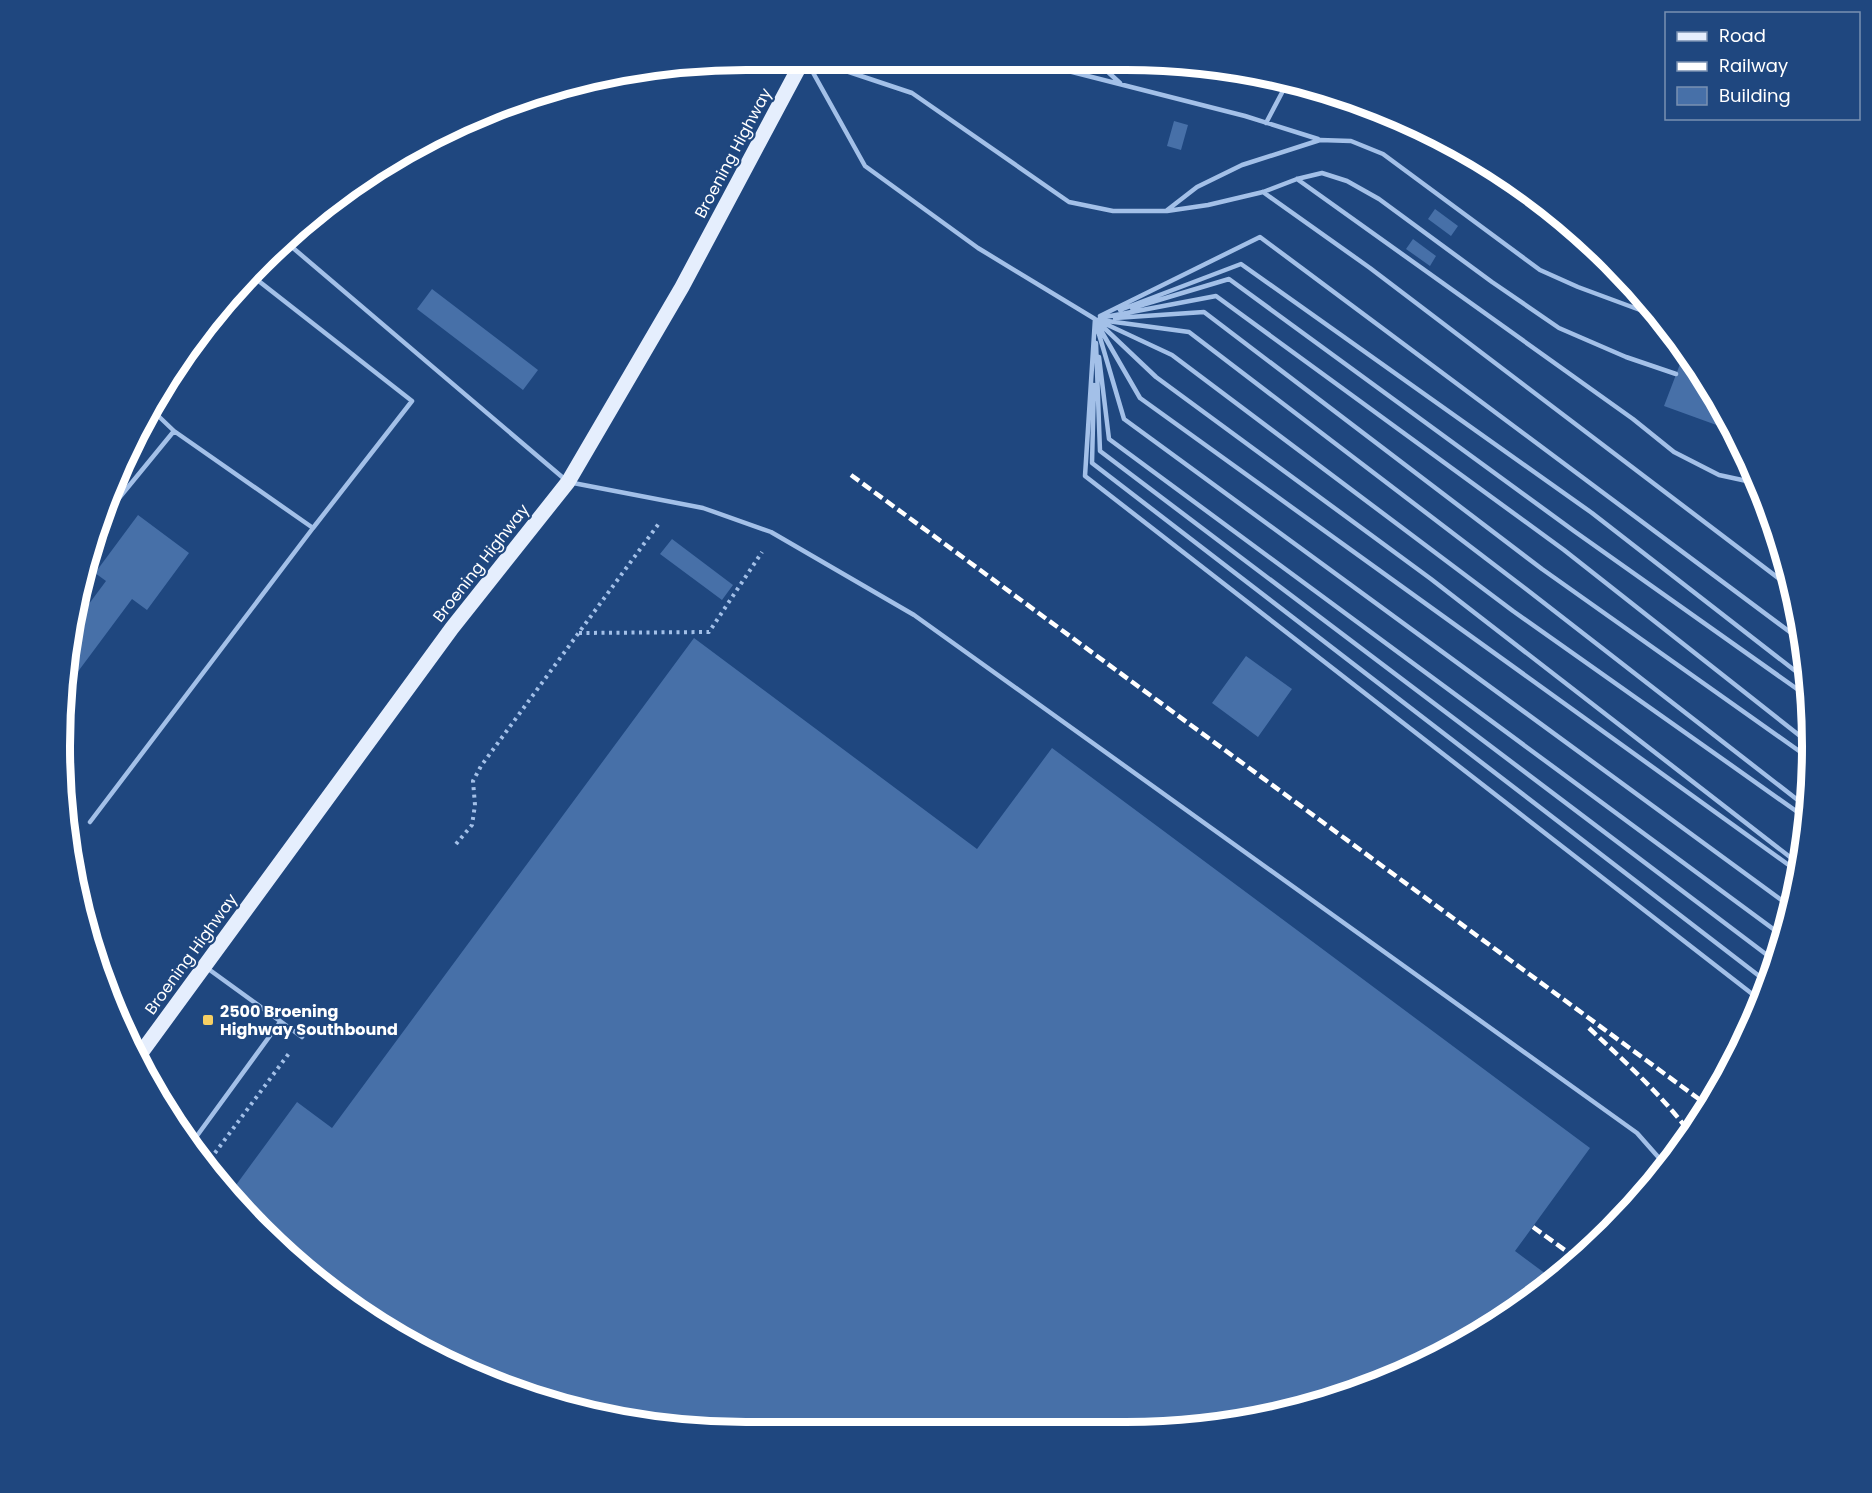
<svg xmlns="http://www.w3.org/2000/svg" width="1872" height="1493" viewBox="0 0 1872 1493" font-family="Poppins,sans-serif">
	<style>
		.building { fill: #4770a8 }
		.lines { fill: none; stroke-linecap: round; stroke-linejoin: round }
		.path { stroke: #a3c0e8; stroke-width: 4; stroke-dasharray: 3 4.5; stroke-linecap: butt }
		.lane { stroke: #a3c0e8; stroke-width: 4.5 }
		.primary { stroke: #e5eefd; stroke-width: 15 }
		.rail { stroke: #fff; stroke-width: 4.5; stroke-dasharray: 10 4.5; stroke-linecap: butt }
		.poi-dot { fill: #f6cf63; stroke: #1f477f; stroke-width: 2 }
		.labels { text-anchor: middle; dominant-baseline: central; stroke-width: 4.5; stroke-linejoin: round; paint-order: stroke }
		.street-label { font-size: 16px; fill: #fff; stroke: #1f477f }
		.poi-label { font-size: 16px; font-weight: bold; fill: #fff; stroke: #1f477f; text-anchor: start }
		.rim { fill: none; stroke: #fff; stroke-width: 8 }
	</style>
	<rect width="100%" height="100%" fill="#1f477f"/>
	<path class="building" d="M1174,121L1188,125L1181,150L1167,146Z
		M1435,209L1458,226L1451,236L1428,219Z
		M1413,239L1436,256L1430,266L1406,249Z
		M432,289L538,370L523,390L417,309Z
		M1685,351L1720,404L1733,431L1664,406Z
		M1734,433L1744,457L1746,460L1737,450L1733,440Z
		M138,515L189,553L147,610L132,599L68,685L77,620L106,581L95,573Z
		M672,539L733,585L722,600L660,554Z
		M694,638L977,849L1052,748L1590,1148L1515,1251L1554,1280L1468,1341L1304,1410L1171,1432L746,1433L613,1420L484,1381L365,1317L228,1196L297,1102L332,1128Z
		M1246,656L1292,689L1258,737L1212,703Z"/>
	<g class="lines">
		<path class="path" d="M579,633L709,632L762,552
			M456,844L472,825L475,805L473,781L481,766L660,522
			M206,1165L290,1052"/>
		<path class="lane" d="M806,60L865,166L978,248L1095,319L1172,355L1513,611L1806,818
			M813,60L912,93L1069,202L1113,211H1166L1197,187L1242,165L1320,140L1351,141L1383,154L1540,270L1578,287L1659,317
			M1029,61L1245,116L1318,139
			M1096,61L1120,83
			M1266,123L1286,85
			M1297,179L1633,419L1674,452L1719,475L1756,483
			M1263,192L1370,268L1790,587
			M1167,211L1208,205L1263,192L1297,179L1322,173L1347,181L1379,199L1492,282L1559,328L1626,357L1676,374
			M286,242L568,482L703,508L771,532L914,615L1637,1133L1667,1167
			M251,275L412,401L313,528
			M1132,308L1229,279L1574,531L1807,696
			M1120,310L1241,264L1592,513L1807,680
			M1100,316L1260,237L1802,641
			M1100,318L1216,296L1564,550L1809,743
			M1115,318L1204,312L1542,569L1809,758
			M1095,319L1085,476L1760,1000
			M1100,320L1189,332L1526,589L1808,808
			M1099,323L1156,377L1431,579L1799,864
			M1096,324L1124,419L1791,907
			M1099,327L1140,398L1797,871
			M1096,343L1100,451L1775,961
			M1099,357L1109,439L1784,937
			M1094,385L1092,463L1767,982
			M106,514L174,431L150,408
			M90,822L313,528L174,431
			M207,968L302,1037
			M191,1144L280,1022"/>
		<path class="primary" d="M138,1057L452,628L568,482L682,287L803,60"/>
		<path class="rail" d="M851,475L1707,1105
			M1589,1028C1624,1061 1661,1094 1690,1133
			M1533,1227L1580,1261"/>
	</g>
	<rect class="poi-dot" x="202" y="1014" width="12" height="12" rx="3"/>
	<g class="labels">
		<g class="street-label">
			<text transform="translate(733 153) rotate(-62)">Broening Highway</text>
			<text transform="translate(481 563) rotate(-52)">Broening Highway</text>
			<text transform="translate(191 954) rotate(-54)">Broening Highway</text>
		</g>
		<g class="poi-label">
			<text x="220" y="1011">2500 Broening<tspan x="220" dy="18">Highway Southbound</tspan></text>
		</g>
	</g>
	<path d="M0 0H1872V1493H0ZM746 70H1126A676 676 0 0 1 1802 746V746A676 676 0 0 1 1126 1422H746A676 676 0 0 1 70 746V746A676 676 0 0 1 746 70Z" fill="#1f477f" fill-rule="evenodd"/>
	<path class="rim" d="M746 70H1126A676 676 0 0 1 1802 746V746A676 676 0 0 1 1126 1422H746A676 676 0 0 1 70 746V746A676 676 0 0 1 746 70Z"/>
	<rect x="1665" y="12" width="195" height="108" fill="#1f477f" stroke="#7991b2" stroke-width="1.5"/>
	<rect x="1677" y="32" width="30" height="9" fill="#e5eefd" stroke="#7991b2" stroke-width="1.5"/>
	<text x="1719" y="42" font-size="18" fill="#ffffff">Road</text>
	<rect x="1677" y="62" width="30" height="9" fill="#ffffff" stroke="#7991b2" stroke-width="1.5"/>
	<text x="1719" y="72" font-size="18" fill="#ffffff">Railway</text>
	<rect x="1677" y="87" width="30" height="18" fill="#4770a8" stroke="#7991b2" stroke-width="1.5"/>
	<text x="1719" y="102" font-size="18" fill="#ffffff">Building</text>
</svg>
